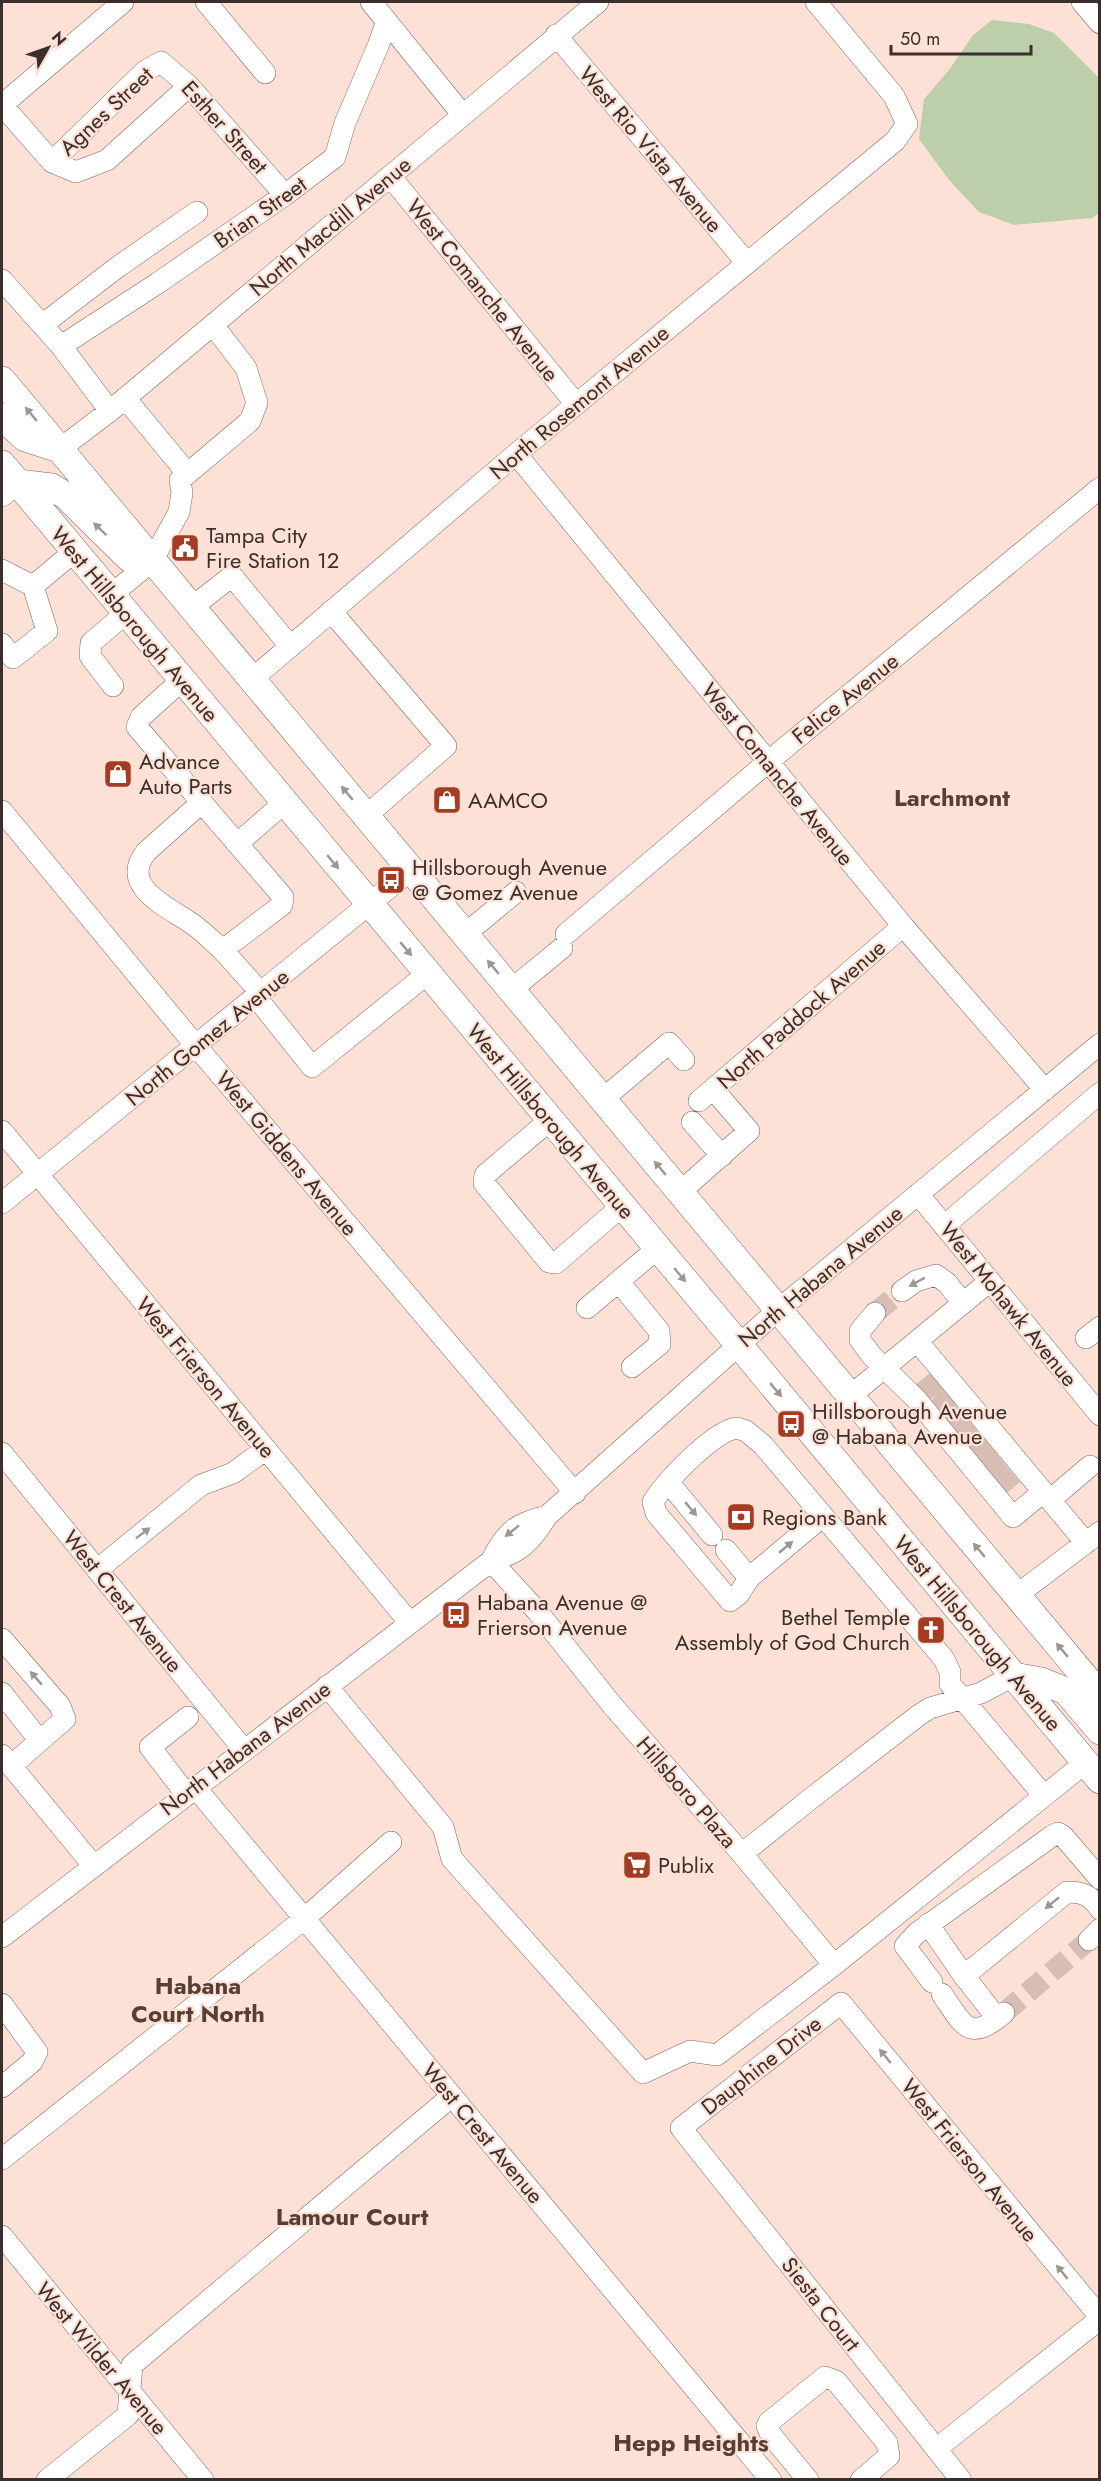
<svg xmlns="http://www.w3.org/2000/svg" width="1101" height="2481" viewBox="0 0 1101 2481" font-family="Jost,sans-serif">
	<style>
		.green { fill: #bcceaa }
		.lines { fill: none; stroke-linecap: round; stroke-linejoin: round }
		.minor-tunnel { stroke: #d7bdb4; stroke-width: 21; stroke-dasharray: 21 10; stroke-linecap: butt }
		.minor-casing { stroke: #7e655b; stroke-width: 22 }
		.major-casing { stroke: #7e655b; stroke-width: 28 }
		.minor { stroke: #fff; stroke-width: 21 }
		.major { stroke: #fff; stroke-width: 27 }
		.oneway { fill: #9c9794 }
		.labels { text-anchor: middle; dominant-baseline: central; stroke-width: 4.5; stroke-linejoin: round; paint-order: stroke }
		.street-label { font-size: 22px; fill: #3a2f2a; stroke: #fee1d6 }
		.poi-label { font-size: 22px; fill: #3a2f2a; stroke: #fee1d6; text-anchor: start }
		.neighbourhood-label { font-size: 24px; font-weight: bold; fill: #573f36; stroke: #fee1d6 }
	</style>
	<rect width="100%" height="100%" fill="#fee1d6"/>
	<path class="green" d="M992,20L1029,24L1054,33L1099,78V213L1092,218L1014,225L979,212L949,180L919,139L924,99L949,70L973,35Z"/>
	<g class="lines">
		<path class="minor-tunnel" d="M875,1313L902,1291
			M923,1392L937,1381
			M937,1409L950,1397
			M950,1425L964,1414
			M962,1439L975,1428
			M973,1454L987,1442
			M986,1469L1000,1458
			M999,1486L1013,1474
			M1004,2013L1089,1940"/>
		<g class="minor-casing">
			<path id="minor" d="M206,2L265,73
				M371,2L462,114
				M1082,2L1100,23
				M556,35L746,262
				M2,105L52,162L76,172L107,160L189,86
				M2,105L123,2
				M52,162L145,71L161,62L189,86L285,195
				M390,176L576,404
				M2,280L61,346L110,411
				M42,325L119,266L197,212
				M61,346L158,283L285,195L335,157L345,123L378,46L387,21
				M125,398L187,473
				M60,449L110,411L598,2
				M516,454L903,926L1045,1090
				M2,496L18,483
				M2,570L33,586L47,631L13,658L2,644
				M33,586L75,551
				M111,595L152,561L179,512L182,493L180,480L250,421L257,403L246,368L213,325
				M191,608L232,576L290,646
				M331,611L446,746L366,816
				M182,680L141,717L137,727L283,897L282,905L228,946L226,954L261,993
				M251,680L516,454L895,141L907,124L894,96L816,2
				M113,686L90,656L91,643L126,613
				M202,802L146,852C119,887 168,907 191,923C204,932 215,943 226,954
				M2,811L196,1046L575,1493
				M238,843L284,803
				M465,934L516,892
				M566,934L769,761L1100,488
				M511,990L562,948
				M256,997L312,1067L427,974
				M603,1099L669,1043L684,1060
				M699,1101L903,926
				M550,1120L485,1175L484,1183L549,1262L556,1263L622,1206
				M692,1122L722,1156
				M2,1131L410,1623
				M680,1192L749,1131L719,1096
				M918,1194L1100,1415
				M2,1203L411,870
				M944,1226L1100,1093
				M990,1281L917,1341L1086,1543
				M619,1282L659,1331L660,1344L632,1367
				M902,1291L916,1281L936,1275L947,1283L963,1303
				M587,1308L658,1248
				M875,1313L860,1331V1340L872,1356L916,1399L1013,1517L1043,1492
				M1086,1338L1100,1327
				M850,1396L917,1341
				M2,1453L244,1750
				M669,1483L712,1535
				M1050,1500L1090,1466
				M726,1550L749,1578
				M491,1561L537,1611L612,1705L742,1854L809,1800L919,1715L930,1708L981,1693L1013,1676
				M491,1561C506,1532 514,1524 547,1516
				M97,1570L201,1485L233,1473L266,1449
				M1017,1595L1100,1532
				M2,1639L60,1706L65,1719L11,1766
				M327,1686L443,1827L452,1859L643,2073L690,2051L717,2055L834,1965L1044,1796L950,1684V1672L944,1659L763,1445L746,1431L737,1428C713,1431 665,1482 653,1502L656,1513L730,1601L739,1594L749,1578L823,1516
				M2,1693L40,1741
				M2,1755L93,1865
				M195,1787L771,2480
				M186,1794L150,1747L188,1717
				M1044,1796L1085,1763
				M742,1854L834,1965
				M928,1924L964,1976L997,2018
				M2,1937L491,1561C520,1553 531,1542 547,1516L778,1310L1100,1044
				M1089,1940L1100,1929
				M964,1976L1067,1892C1082,1892 1091,1895 1100,1909
				M932,1982L905,1946L917,1933L1052,1836L1058,1833L1063,1836L1100,1879
				M942,1994C964,2026 968,2043 1004,2013
				M2,2004L37,2052L32,2062L2,2087
				M2,2159L304,1919L391,1842
				M2,2236L203,2480
				M936,2449L1100,2319
				M47,2480L128,2415L132,2365L452,2096
				M808,2480L771,2435L767,2426L769,2422L825,2377L836,2381L887,2443L889,2456L861,2480
				M961,2480L681,2128L841,2003L1100,2317"/>
		</g>
		<g class="major-casing">
			<path id="major" d="M2,380L1100,1695
				M2,417L25,438L59,449
				M2,464L739,1345L1100,1780
				M18,483L51,487L65,495L129,558
				M1013,1676L1041,1681L1066,1691L1100,1731"/>
		</g>
		<use href="#minor" class="minor"/>
		<use href="#major" class="major"/>
	</g>
	<defs><path id="oneway-solid" d="M-6-.8H1V-3.2L6.5 0L1 3.2V.8H-6Z" transform="scale(1.5)"/></defs>
	<g class="oneway">
		<use href="#oneway-solid" transform="translate(31 414) rotate(-130)"/>
		<use href="#oneway-solid" transform="translate(100 529) rotate(-136)"/>
		<use href="#oneway-solid" transform="translate(347 793) rotate(-130)"/>
		<use href="#oneway-solid" transform="translate(333 862) rotate(50)"/>
		<use href="#oneway-solid" transform="translate(406 949) rotate(50)"/>
		<use href="#oneway-solid" transform="translate(493 967) rotate(-130)"/>
		<use href="#oneway-solid" transform="translate(660 1168) rotate(-130)"/>
		<use href="#oneway-solid" transform="translate(680 1275) rotate(50)"/>
		<use href="#oneway-solid" transform="translate(917 1282) rotate(151)"/>
		<use href="#oneway-solid" transform="translate(776 1390) rotate(50)"/>
		<use href="#oneway-solid" transform="translate(691 1509) rotate(50)"/>
		<use href="#oneway-solid" transform="translate(512 1531) rotate(141)"/>
		<use href="#oneway-solid" transform="translate(143 1533) rotate(-37)"/>
		<use href="#oneway-solid" transform="translate(786 1547) rotate(-40)"/>
		<use href="#oneway-solid" transform="translate(979 1550) rotate(-130)"/>
		<use href="#oneway-solid" transform="translate(1062 1650) rotate(-130)"/>
		<use href="#oneway-solid" transform="translate(36 1678) rotate(-131)"/>
		<use href="#oneway-solid" transform="translate(1052 1903) rotate(141)"/>
		<use href="#oneway-solid" transform="translate(885 2056) rotate(-129)"/>
		<use href="#oneway-solid" transform="translate(1062 2272) rotate(-129)"/>
	</g>
	<defs>
		<g id="civic-square" transform="scale(1.5)"><rect x="-9" y="-9" width="18" height="18" rx="4" fill="#a43b22" stroke="#fee1d6"/><path d="M-.6-6.5H3V-4.5H.6V-3L4-1V1h2V6H-6V1h2V-1L-.6-3ZM-1.2 2.5V6h2.4V2.5Z" fill="#fff"/></g>
		<g id="shop-square" transform="scale(1.5)"><rect x="-9" y="-9" width="18" height="18" rx="4" fill="#a43b22" stroke="#fee1d6"/><path d="M-5-2.5h2.3a2.7 3.5 0 0 1 5.4 0H5L5.5 6h-11ZM-1.5-2.5h3a1.5 2.3 0 0 0-3 0Z" fill="#fff"/></g>
		<g id="bus-square" transform="scale(1.5)"><rect x="-9" y="-9" width="18" height="18" rx="4" fill="#a43b22" stroke="#fee1d6"/><path d="M-5-6H5V4H4V6H2V4H-2V6H-4V4H-5ZM-3.5-4V0h7V-4ZM-3.5 1.2v1.5H-2V1.2ZM2 1.2v1.5H3.5V1.2Z" fill="#fff"/></g>
		<g id="bank-square" transform="scale(1.5)"><rect x="-9" y="-9" width="18" height="18" rx="4" fill="#a43b22" stroke="#fee1d6"/><path d="M-6-4H6V4H-6ZM0-2.3a2.3 2.3 0 1 0 0 4.6a2.3 2.3 0 1 0 0-4.6Z" fill="#fff"/></g>
		<g id="church-square" transform="scale(1.5)"><rect x="-9" y="-9" width="18" height="18" rx="4" fill="#a43b22" stroke="#fee1d6"/><path d="M-1.2-6h2.4v3.5h3.3v2.4h-3.3V6h-2.4V-.1h-3.3v-2.4h3.3Z" fill="#fff"/></g>
		<g id="supermarket-square" transform="scale(1.5)"><rect x="-9" y="-9" width="18" height="18" rx="4" fill="#a43b22" stroke="#fee1d6"/><path d="M-6-5.5h2.5l.6 2H6L4.5 2H-2.5L-4.4-4H-6ZM-1.5 3.2a1.3 1.3 0 1 0 .1 0ZM3 3.2a1.3 1.3 0 1 0 .1 0Z" fill="#fff"/></g>
	</defs>
	<g fill-rule="evenodd">
		<use href="#civic-square" x="185" y="548"/>
		<use href="#shop-square" x="118" y="774"/>
		<use href="#shop-square" x="447" y="800"/>
		<use href="#bus-square" x="391" y="880"/>
		<use href="#bus-square" x="791" y="1424"/>
		<use href="#bank-square" x="741" y="1517"/>
		<use href="#bus-square" x="456" y="1615"/>
		<use href="#church-square" x="931" y="1630"/>
		<use href="#supermarket-square" x="637" y="1865"/>
	</g>
	<g class="labels">
		<g class="street-label">
			<text transform="translate(106 111) rotate(-43)">Agnes Street</text>
			<text transform="translate(225 127) rotate(48)">Esther Street</text>
			<text transform="translate(651 149) rotate(50)">West Rio Vista Avenue</text>
			<text transform="translate(260 212) rotate(-35)">Brian Street</text>
			<text transform="translate(330 226) rotate(-40)">North Macdill Avenue</text>
			<text transform="translate(483 290) rotate(51)">West Comanche Avenue</text>
			<text transform="translate(579 402) rotate(-40)">North Rosemont Avenue</text>
			<text transform="translate(135 624) rotate(50)">West Hillsborough Avenue</text>
			<text transform="translate(845 698) rotate(-39)">Felice Avenue</text>
			<text transform="translate(778 774) rotate(51)">West Comanche Avenue</text>
			<text transform="translate(801 1014) rotate(-41)">North Paddock Avenue</text>
			<text transform="translate(207 1037) rotate(-39)">North Gomez Avenue</text>
			<text transform="translate(551 1121) rotate(50)">West Hillsborough Avenue</text>
			<text transform="translate(287 1153) rotate(50)">West Giddens Avenue</text>
			<text transform="translate(820 1276) rotate(-40)">North Habana Avenue</text>
			<text transform="translate(1009 1304) rotate(51)">West Mohawk Avenue</text>
			<text transform="translate(206 1377) rotate(50)">West Frierson Avenue</text>
			<text transform="translate(123 1601) rotate(51)">West Crest Avenue</text>
			<text transform="translate(978 1633) rotate(50)">West Hillsborough Avenue</text>
			<text transform="translate(245 1748) rotate(-37)">North Habana Avenue</text>
			<text transform="translate(687 1792) rotate(49)">Hillsboro Plaza</text>
			<text transform="translate(761 2065) rotate(-38)">Dauphine Drive</text>
			<text transform="translate(483 2133) rotate(50)">West Crest Avenue</text>
			<text transform="translate(970 2160) rotate(51)">West Frierson Avenue</text>
			<text transform="translate(821 2304) rotate(52)">Siesta Court</text>
			<text transform="translate(102 2358) rotate(50)">West Wilder Avenue</text>
		</g>
		<g class="poi-label">
			<text x="206" y="535">Tampa City<tspan x="206" dy="25">Fire Station 12</tspan></text>
			<text x="139" y="761">Advance<tspan x="139" dy="25">Auto Parts</tspan></text>
			<text x="468" y="800">AAMCO</text>
			<text x="412" y="867">Hillsborough Avenue<tspan x="412" dy="25">@ Gomez Avenue</tspan></text>
			<text x="812" y="1411">Hillsborough Avenue<tspan x="812" dy="25">@ Habana Avenue</tspan></text>
			<text x="762" y="1517">Regions Bank</text>
			<text x="477" y="1602">Habana Avenue @<tspan x="477" dy="25">Frierson Avenue</tspan></text>
			<text x="910" y="1617" text-anchor="end">Bethel Temple<tspan x="910" dy="25">Assembly of God Church</tspan></text>
			<text x="658" y="1865">Publix</text>
		</g>
		<g class="neighbourhood-label">
			<text x="952" y="797">Larchmont</text>
			<text x="198" y="1985">Habana<tspan x="198" dy="28">Court North</tspan></text>
			<text x="352" y="2216">Lamour Court</text>
			<text x="691" y="2442">Hepp Heights</text>
		</g>
	</g>
	<rect width="1101" height="2481" fill="none" stroke="#3a2f2a" stroke-width="6"/>
	<g transform="translate(48 48) rotate(50)" stroke="#fee1d6" stroke-width="4.5" paint-order="stroke">
	<path d="M0-4.5L10 22L0 15L-10 22Z" fill="#3a2f2a"/>
	<text y="-9" font-size="16" font-weight="bold" text-anchor="middle" fill="#3a2f2a">N</text>
	</g>
	<path d="M891 45v9h140v-9" fill="none" stroke="#3a2f2a" stroke-width="3"/>
	<text x="900" y="45" font-size="18" fill="#3a2f2a" stroke="#fee1d6" stroke-width="4.5" paint-order="stroke">50 m</text>
</svg>
